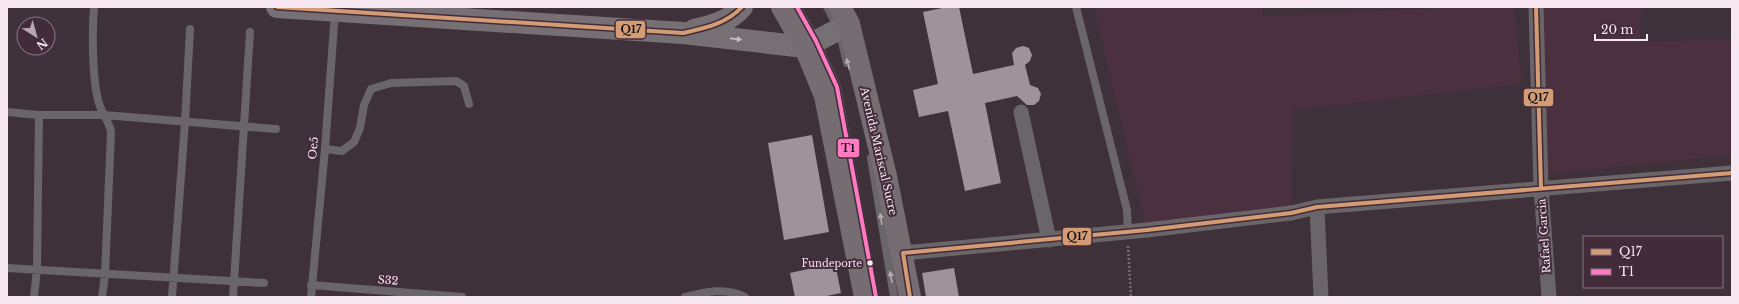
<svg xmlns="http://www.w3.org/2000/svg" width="1739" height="304" viewBox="0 0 1739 304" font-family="'Libre Baskerville',serif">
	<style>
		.built { fill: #4b3040 }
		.building { fill: #9f939a }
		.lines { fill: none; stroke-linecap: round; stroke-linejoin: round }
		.path { stroke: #767074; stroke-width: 2.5; stroke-dasharray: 2 2; stroke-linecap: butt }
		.lane { stroke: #6a6568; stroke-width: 8 }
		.street { stroke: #6a6568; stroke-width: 15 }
		.secondary { stroke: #767074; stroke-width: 22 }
		.primary { stroke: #756d72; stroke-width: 22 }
		.bus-1-casing { stroke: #432c3a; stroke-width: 7 }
		.bus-2-casing { stroke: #432c3a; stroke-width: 7 }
		.bus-1 { stroke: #d39c74; stroke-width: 4 }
		.bus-2 { stroke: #fe7ac1; stroke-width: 4 }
		.oneway { fill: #cabdc5 }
		.oneway2 { fill: #b8acb3 }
		.bus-dot { fill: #f7e7f0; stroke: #432c3a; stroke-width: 1.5 }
		.labels { text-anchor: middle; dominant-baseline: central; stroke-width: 4; stroke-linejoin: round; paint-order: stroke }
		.bus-label { font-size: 10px; fill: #f7e7f0; stroke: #432c3a; text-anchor: end }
		.street-label { font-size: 11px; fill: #f7e7f0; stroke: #432c3a }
		.line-badge { stroke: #432c3a; stroke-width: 1.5 }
		.pale-badge-label { font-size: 11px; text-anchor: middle; font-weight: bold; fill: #111 }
	</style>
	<rect width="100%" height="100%" fill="#3e3139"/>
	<path class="built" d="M1094,7H1262L1263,16L1464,7H1514L1522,84L1293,110L1291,211L1146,227Z
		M1532,7H1641L1640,42L1732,39V155L1538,175Z"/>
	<path class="building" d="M947,7H959L973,74L1014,65L1012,53L1016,48L1023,46L1029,48L1032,55L1030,61L1025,65L1030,85L1038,88L1041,94L1039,101L1034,105H1027L1017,96L985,103L1001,183L965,191L948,111L919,117L913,90L938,84L923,12Z
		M812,135L829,232L784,240L768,143Z
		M835,263L841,293L822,297H795L790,273Z
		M954,268L959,297H926L922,273Z"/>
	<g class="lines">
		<path class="path" d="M1128,246L1131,297"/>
		<path class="lane" d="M94,7C92,30 92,82 99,103C102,114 109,121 111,132L105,275L102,297
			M797,7L816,41L837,87L868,258
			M827,7L839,30L847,63
			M1076,7L1127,210L1128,232
			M7,112L39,115H104L276,129
			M325,149L342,151L354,142L360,128L364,105L371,89L391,83L456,81L464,86L469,104
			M871,158L894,297
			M7,268L264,283
			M311,285L462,297
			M34,297L37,270L39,115
			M172,297L185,122L190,29
			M233,297L250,32
			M311,297L325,149L335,12
			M685,297C706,292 725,287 745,297"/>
		<path class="street" d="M1536,7L1541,188L1549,297
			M1021,112L1049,240
			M1317,207L1321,297
			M903,253L1147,230L1291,213L1317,207L1732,173"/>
		<path class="secondary" d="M277,7L683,33L805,47L849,24
			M694,30C711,26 729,22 742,7"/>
		<path class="primary" d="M782,7L805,47L825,96L865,297
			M840,7L849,24L886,176L910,297"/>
		<g class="bus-1-casing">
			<path id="bus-1" d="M277,7L683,33C705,28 726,24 742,7
				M1536,7L1541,188
				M910,297L903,253L1147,230L1291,213L1317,207L1732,173"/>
		</g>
		<g class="bus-2-casing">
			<path id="bus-2" d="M797,7L816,41L837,87L876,297"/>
		</g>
		<use href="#bus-1" class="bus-1"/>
		<use href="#bus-2" class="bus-2"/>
	</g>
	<defs><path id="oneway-solid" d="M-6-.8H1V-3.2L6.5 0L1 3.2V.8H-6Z"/></defs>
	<use class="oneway" href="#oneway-solid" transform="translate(736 39) rotate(6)"/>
	<g class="oneway2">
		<use href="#oneway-solid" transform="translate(848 64) rotate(-105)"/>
		<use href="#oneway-solid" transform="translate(881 219) rotate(-99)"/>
		<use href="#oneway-solid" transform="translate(891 277) rotate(-100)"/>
	</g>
	<circle class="bus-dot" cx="870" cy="263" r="3.5"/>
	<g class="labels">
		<g class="bus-label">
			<text x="862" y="263">Fundeporte</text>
		</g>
		<g class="street-label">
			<text transform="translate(313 148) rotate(-85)">Oe5</text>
			<text transform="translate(879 151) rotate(77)">Avenida Mariscal Sucre</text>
			<text transform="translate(1544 236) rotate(-94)">Rafael Garcia</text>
			<text transform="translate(388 280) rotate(4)">S32</text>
		</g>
	</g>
	<g class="line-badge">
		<rect x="615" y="20" width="31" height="19" rx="4" fill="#d39c74"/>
		<rect x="1523" y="88" width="31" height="19" rx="4" fill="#d39c74"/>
		<rect x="837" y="138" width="23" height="20" rx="4" fill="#fe7ac1"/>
		<rect x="1062" y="227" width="30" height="19" rx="4" fill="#d39c74"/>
	</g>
	<g class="pale-badge-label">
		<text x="631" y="33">Q17</text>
		<text x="1538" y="101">Q17</text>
		<text x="848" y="152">T1</text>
		<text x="1077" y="240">Q17</text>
	</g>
	<rect width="1739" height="304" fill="none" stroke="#f7e7f0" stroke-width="16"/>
	<rect x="1583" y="236" width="140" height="52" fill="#432c3a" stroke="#8b7783"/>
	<rect x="1591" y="249" width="20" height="6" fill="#d39c74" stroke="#8b7783"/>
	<text x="1619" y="256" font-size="12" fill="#f7e7f0">Q17</text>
	<rect x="1591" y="269" width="20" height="6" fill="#fe7ac1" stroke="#8b7783"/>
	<text x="1619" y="276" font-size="12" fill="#f7e7f0">T1</text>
	<g transform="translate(36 36) rotate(143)"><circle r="19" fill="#432c3a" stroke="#8b7783"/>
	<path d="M0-3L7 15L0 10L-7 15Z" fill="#b6a7b0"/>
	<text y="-6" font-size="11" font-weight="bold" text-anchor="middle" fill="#f7e7f0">N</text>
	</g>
	<path d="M1595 34v6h52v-6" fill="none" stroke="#f7e7f0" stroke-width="2"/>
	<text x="1601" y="34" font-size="12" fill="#f7e7f0" stroke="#432c3a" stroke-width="3" paint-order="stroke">20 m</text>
</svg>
